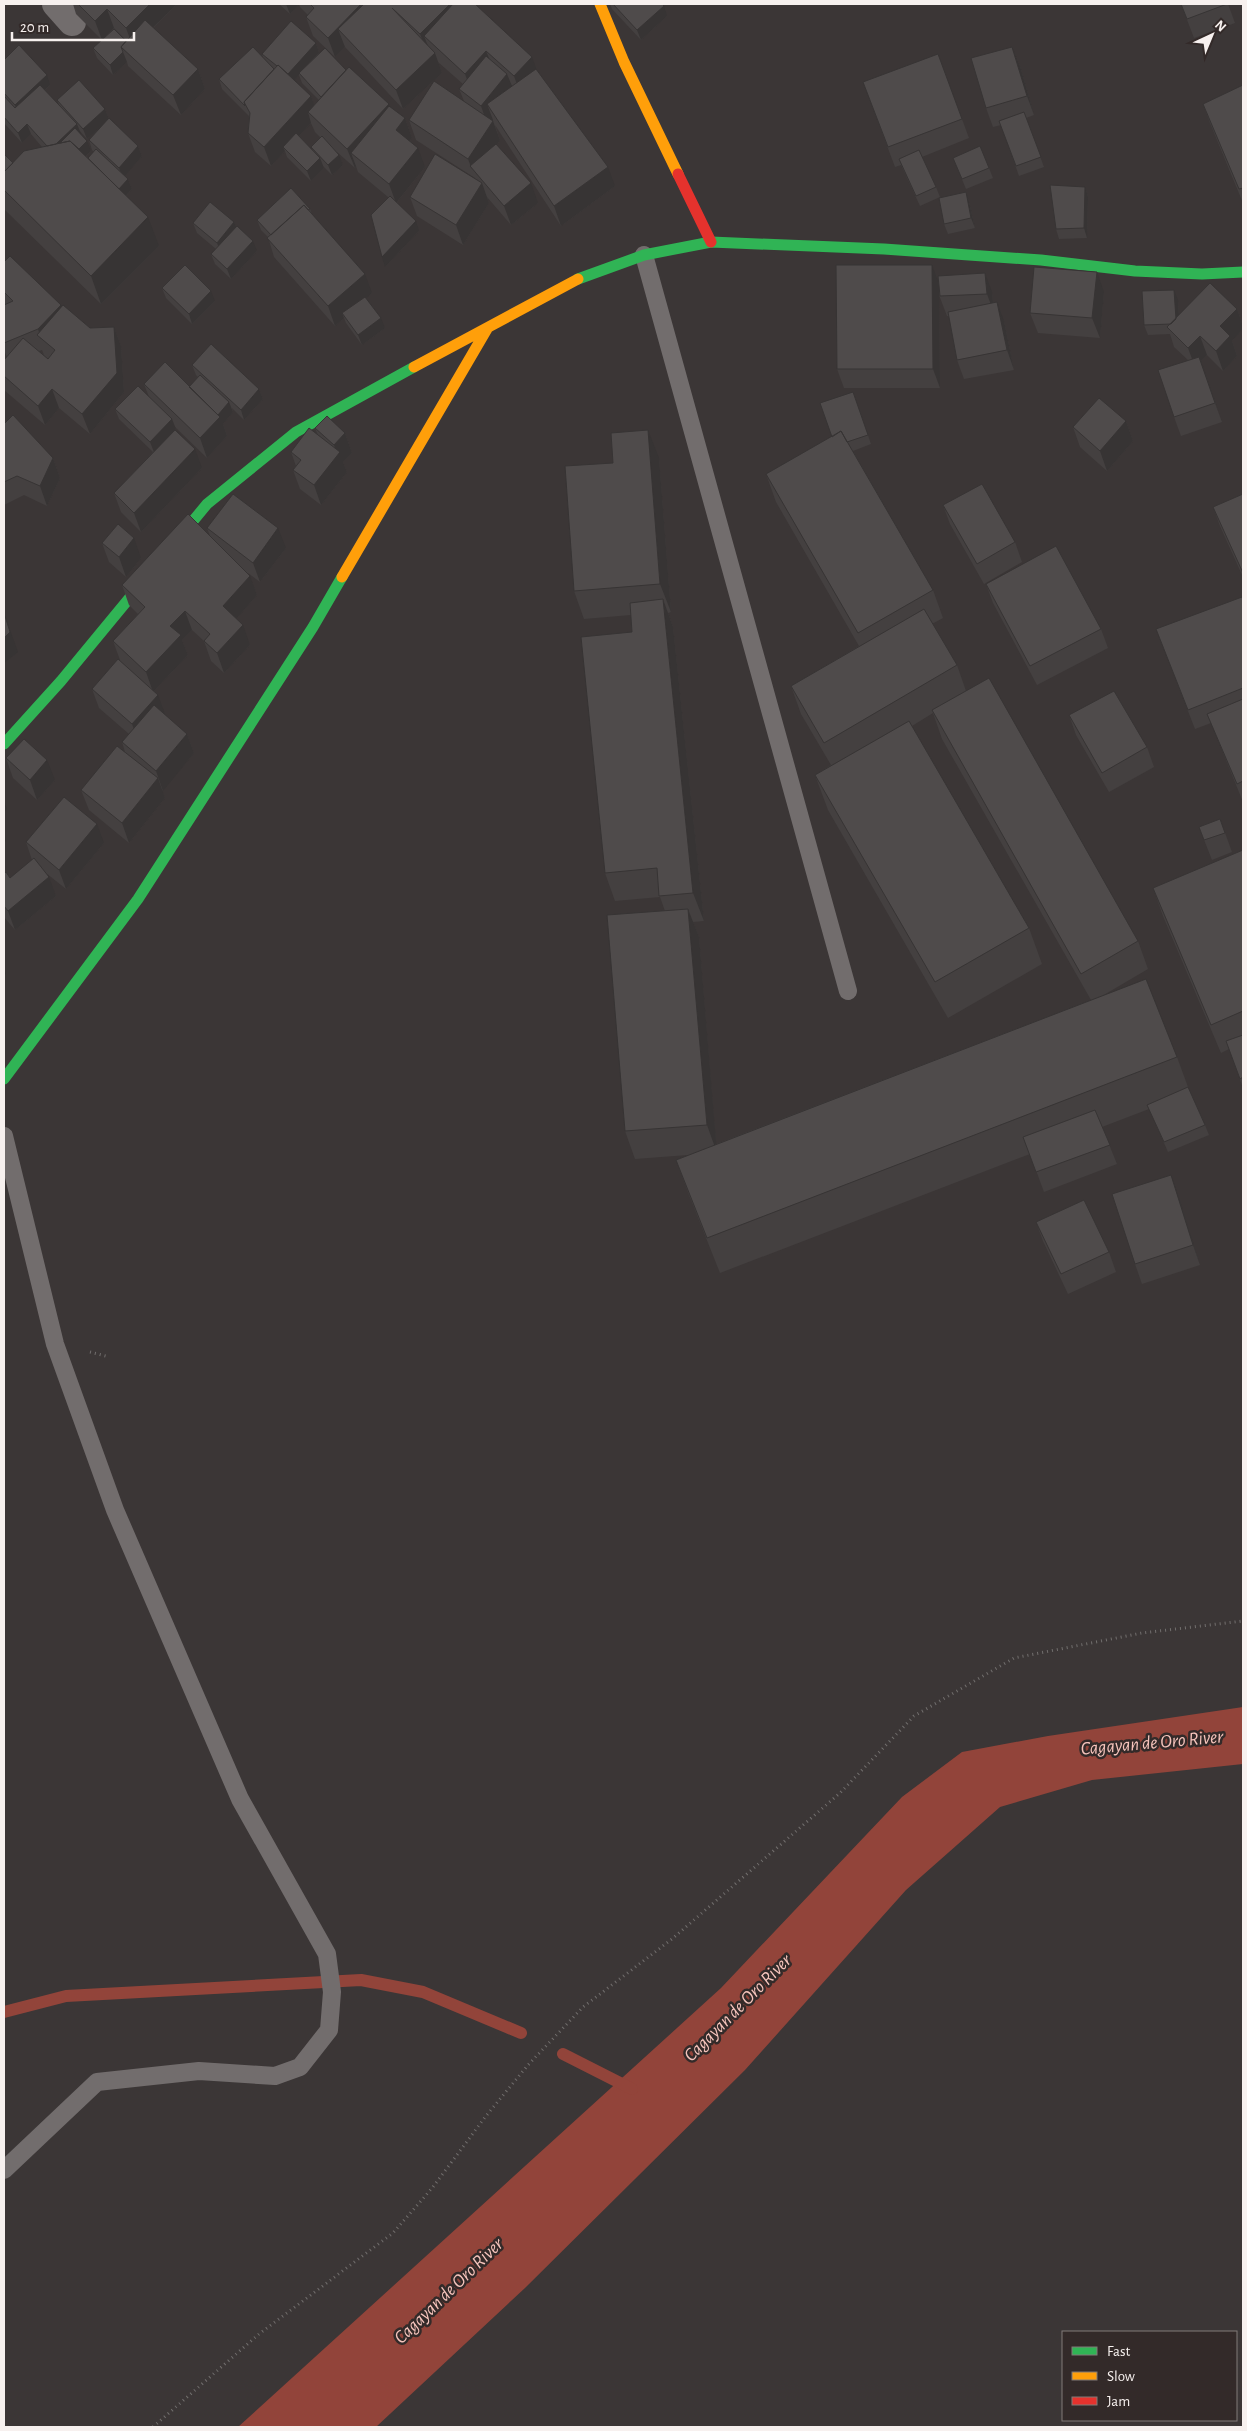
<svg xmlns="http://www.w3.org/2000/svg" width="1247" height="2431" viewBox="0 0 1247 2431" font-family="'Alegreya Sans',sans-serif">
	<style>
		.water { fill: #92443a }
		.lines { fill: none; stroke-linecap: round; stroke-linejoin: round }
		.stream { stroke: #92443a; stroke-width: 12 }
		.path { stroke: #726f6e; stroke-width: 3; stroke-dasharray: 1 4; stroke-linecap: butt }
		.lane { stroke: #726d6d; stroke-width: 18 }
		.street { stroke: #726d6d; stroke-width: 28 }
		.fast { stroke: #30b455; stroke-width: 11 }
		.slow { stroke: #ff9f0a; stroke-width: 11 }
		.jam { stroke: #e5322d; stroke-width: 11 }
		.wall { fill: #444040; fill-rule: evenodd }
		.shaded-wall { fill: #373434 }
		.building { fill: #4f4b4b; stroke: #373434 }
		.labels { text-anchor: middle; dominant-baseline: central; stroke-width: 5; stroke-linejoin: round; paint-order: stroke }
		.water-label { font-size: 19px; font-style: italic; fill: #f6c4bc; stroke: #332a29 }
	</style>
	<rect width="100%" height="100%" fill="#3b3636"/>
	<path class="water" d="M1243,1707V1764L1092,1780L1000,1807L906,1890L745,2070L525,2288L376,2427H238L721,1988L902,1797L962,1752L1048,1736Z"/>
	<g class="lines">
		<path class="stream" d="M4,2012L66,1996L361,1980L423,1992L521,2033
			M563,2054L632,2089"/>
		<path class="path" d="M90,1352L109,1357
			M153,2427L259,2334L393,2233L433,2187L486,2116L528,2065L583,2007L672,1939L840,1793L914,1716L1014,1658L1142,1633L1243,1621"/>
		<path class="lane" d="M644,255L848,991
			M4,1136L55,1344L115,1510L240,1799L327,1954L332,1992L329,2030L300,2067L275,2076L199,2071L97,2082L4,2170"/>
		<path class="street" d="M56,4L72,22"/>
		<path class="fast" d="M578,279L644,255L711,242L884,249L1041,260L1135,271L1202,274L1243,272
			M4,744L61,681L207,504L296,432L414,367
			M4,1079L138,899L313,627L342,577"/>
		<path class="slow" d="M600,4L624,62L678,174
			M414,367L578,279
			M342,577L487,329"/>
		<path class="jam" d="M678,174L711,242"/>
	</g>
	<path class="wall" d="M73,4H177L153,28L198,69L205,89L181,115L128,66L127,62L113,75L97,58L93,48L102,40L76,14ZM114,28L127,41H126L114,29Z
		M279,4H475L537,71L615,186L561,226L495,125L500,140L497,145L538,203L511,225L487,197L489,203L463,245L417,216L410,197L475,178L416,140L409,120L464,101L459,89L463,84L438,62L442,73L403,109L345,47L335,57L313,36L306,17L308,15L300,7L299,4L290,14Z
		M610,4H613L667,16L641,40L612,9Z
		M1181,4H1228L1235,23L1194,38Z
		M316,43L319,53L346,70L389,104L390,107L405,118L412,138L410,141L425,167L397,202L419,231L385,267L388,197L358,172L356,166L355,168L337,152L343,165L332,175L323,166L324,168L311,181L287,157L285,151L271,166L255,152L248,133L249,118V116L222,89L219,79L263,58L262,54ZM299,75L302,83L319,100L314,105L311,96L294,80ZM311,123L315,132L321,138L311,147L313,151L299,136Z
		M1012,47L1020,66L1034,115L1026,118L1044,167L1019,176L1001,125L993,127L986,108Z
		M938,54L969,138L922,157L936,187L940,197L920,206L901,165L895,167L863,82Z
		M4,60L50,85L45,90L59,105L57,100L105,109L109,119L138,146L142,156L124,176L128,179L132,189L126,196L159,246L101,304L5,210L4,206V154L13,163L42,147L31,134L22,143L4,123ZM108,119L89,140L92,150L94,152L88,158L86,156L91,151L80,134L79,130L87,139Z
		M1243,85V203L1210,123L1203,104Z
		M953,158L989,168L993,178L966,189Z
		M1085,187L1088,197L1087,238L1059,239L1056,229Z
		M966,192L969,202L975,228L948,234L944,224Z
		M310,209L312,214L372,293L366,298L385,328L362,345L346,323L344,318L335,326L274,257L268,237L261,230L257,220Z
		M234,222L236,227L257,251L231,279L215,264L211,254L216,249L197,233L193,223Z
		M4,262L90,328L114,327L121,346L124,392L90,434L59,408L45,425L4,390V360L7,357L4,350ZM42,350L44,355L39,351Z
		M938,281L992,292L993,303L1004,321L1014,370L964,379L957,360L949,316H947L939,295L940,388H844L837,369Z
		M162,288L215,301L192,324L166,298Z
		M1104,292L1100,338L1038,333L1030,313Z
		M1178,300L1179,316L1237,309L1243,326V329L1232,341L1237,356L1223,371L1207,355L1201,361L1222,422L1181,436L1174,417L1188,360L1174,347L1170,334L1148,335L1144,325Z
		M192,365L259,389L263,399L244,420L232,408L233,412L223,424L227,436L207,458L174,426L176,429L175,430L202,468L141,532L121,512L114,493L153,452L119,419L115,409L149,397L144,384L189,387L198,377L196,375Z
		M853,392L871,444L853,451L933,590L943,618L932,624L957,665L966,691L1138,941L1148,969L1102,996L1177,1057L1188,1087L1205,1125L1209,1135L1168,1152L1149,1109L1102,1127L1117,1164L1044,1192L1030,1154L720,1273L689,1195L676,1160L688,1155L635,1159L625,1131L665,911L660,897L615,901L605,873L632,632L631,615L584,619L574,591L613,463L659,458L671,612L668,613L673,627L704,921L693,922L699,937L716,1144L1091,1000L942,739L933,713L912,726L1029,928L1042,964L948,1018L828,810L815,775L831,765L801,714L791,686L859,646L776,502L766,474L832,437Z
		M1126,421L1133,441L1107,471L1080,447L1073,427Z
		M4,424L53,458L60,478L47,506L24,495L4,505Z
		M315,428L345,433L352,453L343,462L347,472L321,505L300,489L293,470L296,466L291,452L318,435Z
		M1243,494V577L1220,526L1213,507Z
		M943,505L1015,542L1022,562L984,584L950,524Z
		M207,528L286,548L260,582L248,573L257,595L236,619L250,645L224,673L211,661L204,641L192,630L182,640L188,655L154,691L165,714V715L187,734L194,753L162,791L165,798L129,843L89,810L81,790L125,752L122,742L129,734L99,708L92,689L120,660L113,641L138,614L129,605L122,585L210,536Z
		M102,543L141,558L126,577L109,562Z
		M986,584L1101,629L1108,648L1037,685L993,603Z
		M1243,601V802L1211,723L1195,729L1156,629Z
		M1069,715L1147,747L1154,767L1109,792L1076,735Z
		M6,758L55,780L37,800L13,778Z
		M1220,819L1232,852L1212,860L1199,827Z
		M26,842L104,843L66,889L46,873L56,896L15,930L4,917V874L10,878L32,860Z
		M1243,850V1088L1229,1049L1221,1053L1163,916L1153,888Z
		M1178,1195L1200,1265L1142,1284L1135,1264Z
		M1036,1222L1109,1252L1116,1272L1068,1294L1043,1241Z"/>
	<path class="shaded-wall" d="M150,4H177L133,47L126,28Z
		M286,4H299L290,14Z
		M361,4H375L338,29L345,47L335,57L328,38Z
		M450,4H459L424,36L430,51L428,54L420,34Z
		M664,6L667,16L641,40L637,30Z
		M107,9L114,28L102,40L95,21Z
		M316,43L319,53L299,73V75L290,85L286,75Z
		M1012,47L1020,66L1034,115L1027,96Z
		M486,51L494,70L472,93L465,74Z
		M123,52L127,62L113,75L110,65Z
		M435,53L442,73L403,109L396,90Z
		M532,57L539,76L521,96L514,76Z
		M198,69L205,89L181,115L173,95Z
		M507,74L515,93L487,104L493,120L488,126L481,106Z
		M47,75L50,85L18,115L15,105Z
		M311,96L318,115L308,112L311,123L286,150L283,147L285,151L271,166L264,147Z
		M389,104L396,123L351,153L356,166L355,168L347,149Z
		M105,109L109,119L87,139L83,129Z
		M405,118L412,138L403,149L396,130Z
		M493,121L500,140L478,175L471,167L468,159Z
		M27,124L31,134L22,143L18,133Z
		M77,124L81,134L50,149Z
		M87,141L91,151L74,167L71,157Z
		M138,146L142,156L123,178L119,168Z
		M418,148L425,167L396,203L389,184Z
		M339,155L343,165L332,175L328,165Z
		M320,158L324,168L311,181L307,171Z
		M608,167L615,186L561,226L554,206Z
		M128,179L132,189L119,203L115,193Z
		M482,183L489,203L463,245L456,225Z
		M531,183L538,203L511,225L504,206Z
		M1085,187L1088,197L1087,238L1084,228Z
		M966,192L969,202L975,228L971,218Z
		M148,217L159,246L101,304L91,276Z
		M416,221L419,231L385,267L382,257Z
		M234,222L238,231L221,253L217,243Z
		M253,241L257,251L231,279L227,269Z
		M932,265L939,284L940,388L933,369Z
		M1097,272L1104,292L1100,338L1092,318Z
		M985,273L992,292L994,313L987,294Z
		M365,274L372,293L345,317L342,313L344,318L335,326L328,306Z
		M1174,290L1178,300L1180,334L1176,324Z
		M211,291L215,301L192,324L189,314Z
		M997,302L1004,321L1014,370L1007,350Z
		M61,305L68,324L41,339L38,329Z
		M1237,309L1243,326V329L1232,341L1237,356L1223,371L1216,351L1220,326Z
		M381,318L385,328L362,345L358,335Z
		M114,327L121,346L124,392L90,434L82,414Z
		M1200,336L1207,355L1201,361L1222,422L1215,403L1195,367L1188,348Z
		M52,389L59,408L45,425L38,406Z
		M259,389L263,399L244,420L241,410Z
		M229,402L233,412L223,424L227,436L207,458L200,438L217,416Z
		M172,419L176,429L154,452L150,442Z
		M1126,421L1133,441L1107,471L1100,451Z
		M648,430L659,458L671,612L660,584Z
		M345,433L352,453L343,462L347,472L321,505L314,485L337,455L334,445Z
		M195,449L202,468L141,532L134,513Z
		M53,458L60,478L47,506L40,486Z
		M278,528L286,548L260,582L253,563Z
		M134,538L141,558L126,577L119,557Z
		M250,576L257,595L230,626L223,606Z
		M663,599L673,627L704,921L693,893Z
		M185,611L192,630L182,640L188,655L153,692L146,672L170,626Z
		M5,616L18,652L4,663V638Z
		M243,625L250,645L224,673L217,653Z
		M158,695L165,714L139,743L132,724Z
		M187,734L194,753L163,791L156,771Z
		M47,760L55,780L37,800L30,780Z
		M158,778L165,798L129,843L122,823Z
		M4,801L7,809L4,812Z
		M97,824L104,843L66,889L59,870Z
		M4,834L6,841L4,843Z
		M49,877L56,896L15,930L8,911Z
		M688,909L699,937L717,1153L707,1125Z
		M4,967L6,974L4,976Z
		M1171,1175L1178,1195L1200,1265L1193,1245Z"/>
	<path class="building" d="M78,4H150L126,28L107,9L95,21Z
		M310,4H361L328,38L306,17L314,8Z
		M364,4H450L420,34L392,8L435,53L396,90L338,29Z
		M453,4H475L532,57L514,76L486,51L465,74L424,36Z
		M613,4H662L664,6L637,30Z
		M1181,4H1227L1187,19Z
		M145,20L198,69L173,95L121,47Z
		M291,21L316,43L288,74L278,65L277,66L262,54Z
		M114,29L126,41L121,47L123,52L110,65L93,48Z
		M19,45L47,75L15,105L4,93V60Z
		M253,47L274,69L244,102L245,106L219,79Z
		M1012,47L1027,96L986,108L971,58Z
		M325,48L346,70L321,97L299,73Z
		M938,54L962,119L888,147L863,82Z
		M486,56L507,74L481,106L459,89Z
		M278,65L311,96L264,147L248,133L250,113L244,102Z
		M349,67L389,104L347,149L308,112Z
		M536,69L608,167L554,206L487,104Z
		M79,80L105,109L83,129L57,100Z
		M434,81L493,121L468,159L409,120Z
		M40,85L77,124L56,144L47,146L27,124L18,133L4,117V96L15,108Z
		M1243,85V188L1239,189L1203,104Z
		M389,106L405,118L396,130L418,148L389,184L351,153Z
		M1024,112L1041,157L1016,166L999,121Z
		M109,118L138,146L119,168L89,140Z
		M75,128L87,141L79,149L70,141L60,143Z
		M296,133L320,158L307,171L283,147Z
		M322,136L339,155L328,165L311,147Z
		M70,141L148,217L91,276L4,190V172L24,151Z
		M496,144L531,183L504,206L470,166Z
		M980,146L989,168L962,179L953,158Z
		M96,149L128,179L119,189L88,158Z
		M919,150L936,187L916,196L899,159Z
		M4,154L13,163L4,172Z
		M435,154L482,183L456,225L410,197Z
		M1050,185L1085,187L1084,228L1056,229Z
		M291,188L310,209L308,210L304,205L271,235L257,220Z
		M966,192L971,218L944,224L939,198Z
		M390,196L416,221L382,257L371,215Z
		M210,202L234,222L217,243L193,223Z
		M304,205L365,274L328,306L267,238Z
		M237,226L253,241L227,269L211,254Z
		M10,256L61,305L38,329L4,343V305L13,301L4,292V262Z
		M185,265L211,291L189,314L162,288Z
		M836,265H932L933,369H837Z
		M1034,267L1097,272L1092,318L1030,313Z
		M985,273L987,294L940,296L938,276Z
		M1210,283L1237,309L1220,326L1230,336L1216,351L1200,336L1188,348L1167,327Z
		M1174,290L1176,319L1171,324L1144,325L1142,291Z
		M365,297L381,318L358,335L342,313Z
		M997,302L1007,350L957,360L948,312Z
		M63,305L90,328L114,327L117,373L82,414L52,389L38,406L4,376V360L23,338L48,359L55,350L37,335Z
		M211,344L259,389L241,410L192,365Z
		M1199,357L1215,403L1174,417L1158,370Z
		M165,362L220,417L200,438L144,384Z
		M200,375L229,402L218,415L189,387Z
		M138,386L172,419L150,442L115,409Z
		M853,392L868,435L847,442L841,431L832,437L820,403Z
		M1099,398L1126,421L1100,451L1073,427Z
		M13,415L53,458L40,486L17,476L4,482V424Z
		M327,416L345,433L334,445L315,428Z
		M309,428L340,452L314,485L293,470L301,460L291,452Z
		M175,430L195,449L134,513L114,493Z
		M648,430L660,584L574,591L565,466L613,463L611,433Z
		M841,431L933,590L858,633L766,474Z
		M982,484L1015,542L977,564L943,505Z
		M233,494L278,528L253,563L207,528Z
		M1243,494V573L1213,507Z
		M188,514L250,576L223,606L243,625L217,653L204,641L210,634L185,611L170,626L181,635L146,672L113,641L145,607L122,585Z
		M118,524L134,538L119,557L102,543Z
		M1056,546L1101,629L1030,666L986,584Z
		M1242,597L1243,601V688L1188,710L1156,629Z
		M663,599L693,893L659,896L657,868L605,873L581,637L632,632L630,603Z
		M924,609L957,665L824,743L791,686Z
		M4,615L5,616L10,632L4,638Z
		M118,659L158,695L132,724L92,689Z
		M989,678L1138,941L1081,974L932,710Z
		M1114,691L1147,747L1102,773L1069,715Z
		M1243,699V781L1237,784L1207,714Z
		M154,705L187,734L156,771L122,742Z
		M909,721L1029,928L935,982L815,775Z
		M24,739L47,760L30,780L6,758Z
		M117,746L158,778L122,823L81,790Z
		M64,797L97,824L59,870L26,842Z
		M1220,819L1225,833L1204,840L1199,827Z
		M1243,850V1011L1211,1025L1153,888Z
		M34,858L49,877L8,911L4,906V874L6,872L10,878Z
		M688,909L707,1125L625,1131L607,915Z
		M1146,979L1177,1057L707,1238L676,1160Z
		M1243,1035V1077L1240,1079L1226,1041Z
		M1188,1087L1205,1125L1164,1142L1147,1105Z
		M1095,1110L1110,1145L1036,1172L1023,1137Z
		M1171,1175L1193,1245L1135,1264L1112,1194Z
		M1084,1200L1109,1252L1061,1274L1036,1222Z"/>
	<g class="labels">
		<g class="water-label">
			<text transform="translate(1152 1743) rotate(-5)">Cagayan de Oro River</text>
			<text transform="translate(738 2008) rotate(-45)">Cagayan de Oro River</text>
			<text transform="translate(449 2291) rotate(-44)">Cagayan de Oro River</text>
		</g>
	</g>
	<rect width="1247" height="2431" fill="none" stroke="#f7f1ef" stroke-width="10"/>
	<rect x="1062" y="2331" width="175" height="90" fill="#332a29" stroke="#817a78"/>
	<rect x="1072" y="2347" width="25" height="8" fill="#30b455" stroke="#817a78"/>
	<text x="1107" y="2356" font-size="15" fill="#f7f1ef">Fast</text>
	<rect x="1072" y="2372" width="25" height="8" fill="#ff9f0a" stroke="#817a78"/>
	<text x="1107" y="2381" font-size="15" fill="#f7f1ef">Slow</text>
	<rect x="1072" y="2397" width="25" height="8" fill="#e5322d" stroke="#817a78"/>
	<text x="1107" y="2406" font-size="15" fill="#f7f1ef">Jam</text>
	<g transform="translate(1212 35) rotate(44)" stroke="#332a29" stroke-width="4" paint-order="stroke">
	<path d="M0-4L9 19L0 12L-9 19Z" fill="#f7f1ef"/>
	<text y="-8" font-size="14" font-weight="bold" text-anchor="middle" fill="#f7f1ef">N</text>
	</g>
	<path d="M12 32v8h122v-8" fill="none" stroke="#f7f1ef" stroke-width="2.5"/>
	<text x="20" y="32" font-size="15" fill="#f7f1ef" stroke="#332a29" stroke-width="4" paint-order="stroke">20 m</text>
</svg>
